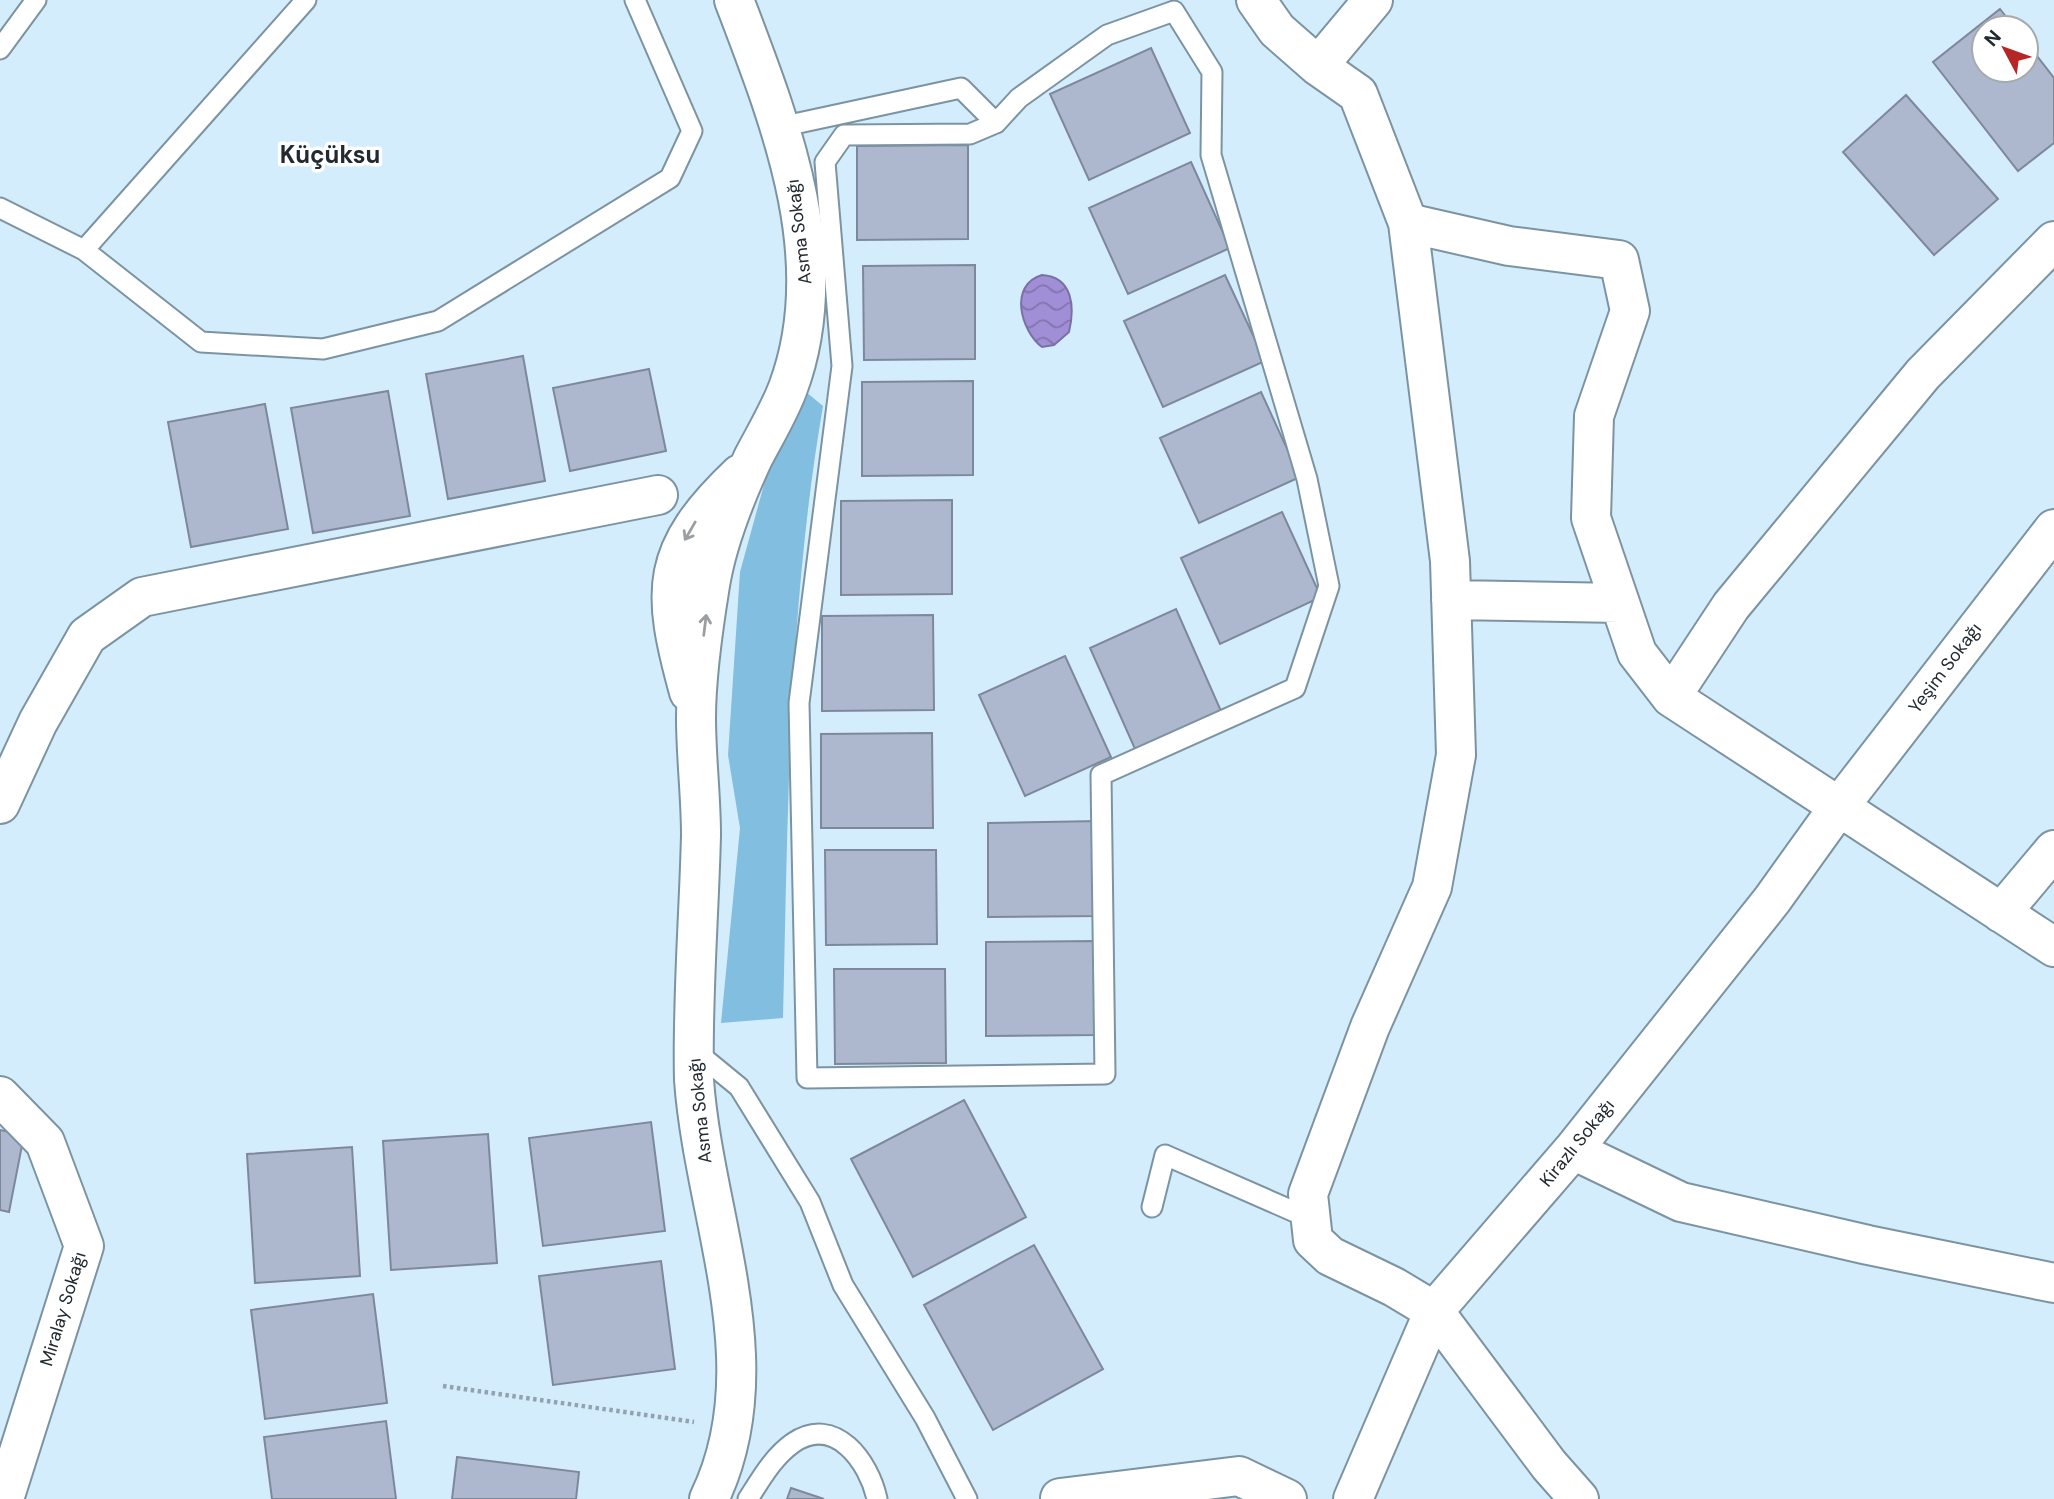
<svg xmlns="http://www.w3.org/2000/svg" width="2054" height="1499" viewBox="0 0 2054 1499" font-family="'DM Sans',sans-serif">
	<style>
		.green { fill: #82bee0 }
		.water { fill: url(#water-waves); stroke: #7a70a4; stroke-width: 2 }
		.building { fill: #adb8ce; stroke: #7d889c; stroke-width: 2 }
		.lines { fill: none; stroke-linecap: round; stroke-linejoin: round }
		.service-casing { stroke: #7c94a1; stroke-width: 23 }
		.minor-casing { stroke: #7c94a1; stroke-width: 42 }
		.path { stroke: #90a3af; stroke-width: 4.5; stroke-dasharray: 3.5 3.5; stroke-linecap: butt }
		.service { stroke: #fff; stroke-width: 19 }
		.minor { stroke: #fff; stroke-width: 38 }
		.oneway { stroke: #9b9fa2 }
		.labels { text-anchor: middle; dominant-baseline: central; stroke-width: 7; stroke-linejoin: round; paint-order: stroke }
		.street-label { font-size: 18px; fill: #212a30; stroke: #fff }
		.district-label { font-size: 24px; font-weight: bold; fill: #212a30; stroke: #fff }
	</style>
	<defs>
		<pattern id="water-waves" width="16" height="10" patternUnits="userSpaceOnUse" patternTransform="scale(1.75)"><rect width="16" height="10" fill="#a08ed6"/><path d="M0 5q4-4 8 0t8 0" fill="none" stroke="#8274ae"/></pattern>
	</defs>
	<rect width="100%" height="100%" fill="#d4edfc"/>
	<path class="green" d="M806,392L823,406C788,609 788,814 783,1018L721,1023L740,828L728,755L740,572L771,459Z"/>
	<path class="water" d="M1042,275C1073,277 1075,307 1069,332L1054,345L1042,347C1021,331 1008,285 1042,275Z"/>
	<path class="building" d="M2000,9L2015,28H1984V70H2026V42L2054,78V143L2018,171L1933,62Z
		M1151,48L1190,133L1089,180L1050,94Z
		M1906,95L1998,199L1934,255L1843,152Z
		M968,145V239L857,240V146Z
		M1191,162L1230,248L1128,294L1089,208Z
		M975,265V359L864,360L863,266Z
		M1225,275L1265,361L1163,407L1124,321Z
		M523,356L545,481L448,499L426,374Z
		M649,369L666,451L570,471L553,388Z
		M973,381V475L862,476V382Z
		M388,391L410,516L313,533L291,408Z
		M1261,392L1300,477L1199,523L1160,438Z
		M265,404L288,529L191,547L168,422Z
		M952,500V594L841,595V501Z
		M1282,512L1321,597L1220,644L1181,558Z
		M1176,609L1221,711L1135,749L1090,648Z
		M933,615L934,710L822,711V616Z
		M1065,656L1111,757L1025,796L979,695Z
		M932,733L933,828H821V734Z
		M1099,821V916L988,917V823Z
		M825,850H936L937,944L826,945Z
		M1097,941V1035L986,1036V942Z
		M834,969H945L946,1063L835,1064Z
		M964,1100L1026,1217L913,1277L851,1159Z
		M651,1122L665,1231L543,1246L529,1138Z
		M0,1130L24,1135L9,1212L0,1210Z
		M488,1134L497,1263L391,1270L383,1141Z
		M352,1147L360,1276L255,1283L247,1154Z
		M1034,1245L1103,1369L993,1430L924,1305Z
		M661,1261L675,1369L553,1385L539,1276Z
		M373,1294L387,1403L265,1419L251,1310Z
		M386,1421L396,1499H272L264,1437Z
		M457,1457L579,1472L576,1499H452Z
		M791,1488L824,1499H787Z"/>
	<g class="lines">
		<g class="service-casing">
			<path id="service" d="M0,49L36,0
				M780,127L961,88L996,123L970,134L844,135L825,162L842,366L799,703L807,1078L1105,1074L1101,775L1295,688L1329,586L1307,479L1211,155L1212,72L1174,11L1107,35L1019,98L996,123
				M0,208L84,250L201,342L323,349L438,321L670,178L692,131L635,0
				M84,250L306,0
				M694,1050L739,1087L810,1202L843,1285L925,1418L967,1499
				M1152,1207L1165,1155L1311,1219
				M748,1499C761,1479 773,1457 793,1443C835,1414 869,1462 877,1499"/>
		</g>
		<g class="minor-casing">
			<path id="minor" d="M1256,0L1277,30L1318,66L1358,94L1408,223L1450,561L1456,755L1432,887L1370,1027L1308,1194L1313,1240L1330,1256L1394,1287L1434,1311L1549,1465L1579,1499
				M1318,66L1373,0
				M1408,223L1509,246L1619,260L1630,311L1594,416L1591,518L1637,653L1671,697
				M2054,241L1923,374L1731,606L1671,697L2054,947
				M1451,600L1620,603
				M689,692C661,590 659,551 740,474
				M0,804L38,722L87,636L142,597L658,495
				M2001,913L2054,850
				M0,1096L45,1142L84,1246L4,1499
				M1573,1150L1681,1202L1868,1245L2054,1283
				M1060,1498L1239,1476L1287,1499
				M709,1499C774,1366 704,1218 694,1080C692,998 699,917 701,835C701,796 696,757 696,718C696,675 703,628 710,585C717,542 735,497 753,458C765,435 779,412 788,388C836,259 780,121 734,0
				M1353,1499L1434,1311L1573,1150L1772,900L1838,808L2054,529"/>
		</g>
		<path class="path" d="M443,1386L694,1422"/>
		<use href="#service" class="service"/>
		<use href="#minor" class="minor"/>
	</g>
	<defs><path id="oneway-shaft" d="M-6 0H5M1.5-3L5.5 0L1.5 3" fill="none" stroke-width="1.6" stroke-linecap="round" stroke-linejoin="round" transform="scale(1.75)"/></defs>
	<g class="oneway">
		<use href="#oneway-shaft" transform="translate(690 531) rotate(120)"/>
		<use href="#oneway-shaft" transform="translate(705 625) rotate(-83)"/>
	</g>
	<g class="labels">
		<g class="street-label">
			<text transform="translate(799 232) rotate(-97)">Asma Sokağı</text>
			<text transform="translate(1945 668) rotate(-53)">Yeşim Sokağı</text>
			<text transform="translate(700 1111) rotate(-96)">Asma Sokağı</text>
			<text transform="translate(1577 1143) rotate(-51)">Kirazlı Sokağı</text>
			<text transform="translate(63 1309) rotate(-73)">Miralay Sokağı</text>
		</g>
		<g class="district-label">
			<text x="330" y="154">Küçüksu</text>
		</g>
	</g>
	<g transform="translate(2005 49) rotate(311)"><circle r="33" fill="#ffffff" stroke="#a6aaac" stroke-width="2"/>
	<path d="M0-5L12 26L0 18L-12 26Z" fill="#b62626"/>
	<text y="-10" font-size="19" font-weight="bold" text-anchor="middle" fill="#212a30">N</text>
	</g>
</svg>
